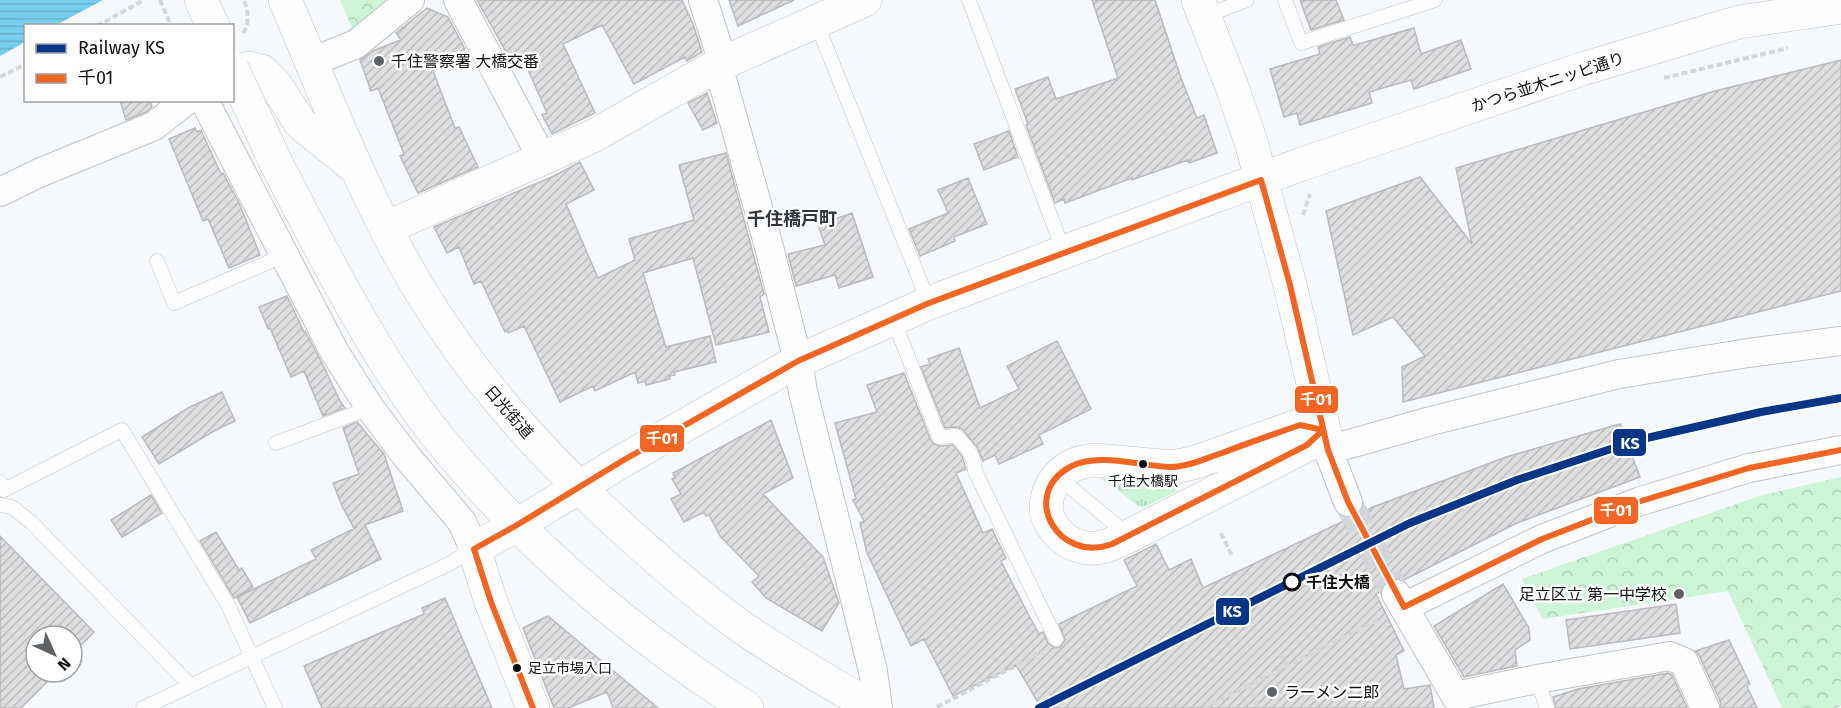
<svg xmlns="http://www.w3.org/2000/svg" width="1841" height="708" viewBox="0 0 1841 708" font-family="'Fira Sans','Noto Sans JP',sans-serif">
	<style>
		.grass { fill: url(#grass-tufts) }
		.park { fill: url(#park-crowns) }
		.water { fill: url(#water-rules) }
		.building { fill: url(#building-hatch); stroke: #bbbbbd; stroke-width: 1.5 }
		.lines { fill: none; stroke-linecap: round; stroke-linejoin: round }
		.street-tunnel { stroke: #d2d5d9; stroke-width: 28; stroke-dasharray: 28 14; stroke-linecap: butt }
		.lane-casing { stroke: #c1c4c7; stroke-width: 15 }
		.street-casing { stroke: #c1c4c7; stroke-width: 30 }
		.secondary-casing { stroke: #c1c4c7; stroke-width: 34 }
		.highway-casing { stroke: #c1c4c7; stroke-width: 34 }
		.path { stroke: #d6d8d8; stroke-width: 4; stroke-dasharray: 6 3; stroke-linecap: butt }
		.lane { stroke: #fefeff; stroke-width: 14 }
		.street { stroke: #fefeff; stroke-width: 28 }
		.secondary { stroke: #fefeff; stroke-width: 33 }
		.highway { stroke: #fefeff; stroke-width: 33 }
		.highway-bridge-casing { stroke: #c1c4c7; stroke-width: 34; stroke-linecap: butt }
		.highway-bridge { stroke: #fefeff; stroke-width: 33 }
		.bus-1-casing { stroke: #fff; stroke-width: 10 }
		.bus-1 { stroke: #f26522; stroke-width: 6 }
		.rail-1-casing { stroke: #fff; stroke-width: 12 }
		.rail-1 { stroke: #073686; stroke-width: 8 }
		.poi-dot { fill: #5f6265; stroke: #fff; stroke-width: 2 }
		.bus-dot { fill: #0e1113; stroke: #fff; stroke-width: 2 }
		.stop-dot { fill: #fff; stroke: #0e1113; stroke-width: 3 }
		.labels { text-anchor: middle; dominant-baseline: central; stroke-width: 5; stroke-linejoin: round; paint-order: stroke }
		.bus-label { font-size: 14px; fill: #0e1113; stroke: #fff }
		.poi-label { font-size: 16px; fill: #0e1113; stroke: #fff; text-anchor: start }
		.street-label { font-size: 16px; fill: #0e1113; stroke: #fff }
		.stop-label { font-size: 16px; font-weight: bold; fill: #0e1113; stroke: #fff; text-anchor: start }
		.neighbourhood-label { font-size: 18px; font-weight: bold; fill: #30363c; stroke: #fff }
		.line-badge { stroke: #fff; stroke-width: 2 }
		.badge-label { font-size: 16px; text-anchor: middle; font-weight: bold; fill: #fff }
	</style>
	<defs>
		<pattern id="grass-tufts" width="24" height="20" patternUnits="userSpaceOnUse" patternTransform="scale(1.5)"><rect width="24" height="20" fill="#ccf5d8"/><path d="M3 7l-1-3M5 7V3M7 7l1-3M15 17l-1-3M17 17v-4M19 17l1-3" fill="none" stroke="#aed1b8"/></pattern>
		<pattern id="park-crowns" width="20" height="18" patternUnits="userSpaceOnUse" patternTransform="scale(1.5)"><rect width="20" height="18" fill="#ccf5d8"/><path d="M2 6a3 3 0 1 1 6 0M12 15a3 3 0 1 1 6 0" fill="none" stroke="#aed1b8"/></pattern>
		<pattern id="water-rules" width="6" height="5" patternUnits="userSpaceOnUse" patternTransform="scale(1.5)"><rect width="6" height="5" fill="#76ceee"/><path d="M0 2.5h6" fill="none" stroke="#65b0cb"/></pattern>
		<pattern id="building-hatch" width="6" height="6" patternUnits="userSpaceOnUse" patternTransform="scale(1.5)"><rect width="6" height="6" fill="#dedddf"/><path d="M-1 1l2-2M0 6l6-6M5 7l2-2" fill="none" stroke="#bdbdbe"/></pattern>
	</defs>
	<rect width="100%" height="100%" fill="#f5f8fc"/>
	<path class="grass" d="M1104,477L1168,480L1177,491L1142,508L1102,479Z"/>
	<path class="park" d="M340,0H392L353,30Z
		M1841,477V706L1837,708H1782L1728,591L1543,619L1522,579L1759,496Z"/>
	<path class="water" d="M0,0H103L56,25L26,26L25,42L0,56Z"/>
	<path class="building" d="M477,0H682L693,24L702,52L687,61L685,57L634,84L602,25L563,44L595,113L552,134L542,115L547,113L525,63L515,68Z
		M729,0H794L738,26Z
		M1092,0H1155L1181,78L1197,118L1204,115L1217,153L1189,163L1188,160L1132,180V178L1065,203L1064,199L1055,203L1026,125L1028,124L1015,89L1048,77L1056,99L1118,78Z
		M1300,0H1336L1344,20L1311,30Z
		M427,8L448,17L465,49L433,71L455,128L459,127L478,167L418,193L400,156L404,154L378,88L371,91L360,60L375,50L401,40L396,33Z
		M1414,28L1421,54L1461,40L1471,69L1414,89L1411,80L1369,92L1372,103L1300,125L1297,113L1284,117L1270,69L1320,54L1318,47L1350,37L1353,45H1355Z
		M1841,60V291L1403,402L1402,367L1425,356L1393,317L1353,335L1326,211L1420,177L1472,244L1456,168L1715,91Z
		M707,93L717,123L703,130L688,103Z
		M120,100H150L152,107L146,112L126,120Z
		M195,128L197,132L201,130L221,174L223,173L239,203L260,255L229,268L208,219L203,221L169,139Z
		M1009,131L1018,157L984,170L974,144Z
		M726,153L764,294L760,297L769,332L716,345L693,258L643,273L666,347L710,336L716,362L674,372L675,375L669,376L670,379L646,385L645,381L638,383L635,372L595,391L593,386L560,402L524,326L508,333L507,330L505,332L481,281L474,284L459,247L447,253L434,227L554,176L580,162L594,190L566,204L598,278L635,260L629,239L694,220L679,165Z
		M968,178L987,224L954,237L955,241L920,256L909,229L948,213L938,190Z
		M852,213L873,277L839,288L835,275L796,286L788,254L825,245L818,225Z
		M287,296L304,332L305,331L322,363L340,401L345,408L323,416L304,371L291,377L270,328L268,329L259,307Z
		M1057,341L1091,409L1039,435L1043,444L999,464L995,455L983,461L977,447L962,429L956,427L945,428L921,367L930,364L928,359L959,348L980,408L1019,389L1007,366Z
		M904,373L931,441L934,444L939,446L953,445L962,456L966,469L956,473L983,533L992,529L1006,558L1001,561L1026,610L1039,634L1043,632L1048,643L1055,648L1060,647L1065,640L1059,624L1137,586L1124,560L1156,544L1169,570L1191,559L1203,588L1373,507L1506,457L1620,424L1640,477L1517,523L1404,580L1395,578L1387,580L1382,585L1380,592L1376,594L1404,651L1396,655L1404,689L1430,685L1434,708H1365V706L1361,708H1041L1016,665L953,696L924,639L911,646L867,553L860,523L864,521L853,500L856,499L835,423L877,412L867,385Z
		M222,392L235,421L214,431L159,464L142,437L188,408Z
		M771,420L793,478L763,494L823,557L839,603L822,631L766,598L752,582L759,576L720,536L709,515L706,516L704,512L684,522L671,499L681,494L672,479L675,478L673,473Z
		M357,422L384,454L403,511L365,525L381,559L250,623L237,597L316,559L311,550L357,527L354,528L342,506L333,483L359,474L343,428Z
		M151,495L162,513L122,537L111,520Z
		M216,532L239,570L242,568L253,587L234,598L200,541Z
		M0,536L94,632L72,654V636H36V672H57L21,708H0Z
		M1503,584L1529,628L1530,640L1515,650L1517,666L1464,677L1434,626Z
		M445,598L492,708H322L304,666L424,614L422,608Z
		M1676,604L1680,633L1570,649L1566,620Z
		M548,616L616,673L658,708H613L607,692L568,708H554L523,628Z
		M1729,640L1750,684L1747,686L1757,708H1721L1720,701L1699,655L1695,651Z
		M1668,673L1672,675L1687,708H1556L1553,697L1578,689Z"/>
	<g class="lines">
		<path class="street-tunnel" d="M1348,502L1396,594"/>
		<g class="lane-casing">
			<path id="lane" d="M969,0L1064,252
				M1285,0L1301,43L1435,0
				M1205,16L1247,0
				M816,22L929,303
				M157,261L174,303L285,255
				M893,318L939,437L956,436C966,445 975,457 975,471L1056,639
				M276,443L370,408
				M1058,477L1128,535
				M0,482L4,490L122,430L228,605L275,708
				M0,505L12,507L31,522L191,686
				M1537,679L1547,708
				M143,708L449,564L474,549"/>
		</g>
		<g class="street-casing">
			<path id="street" d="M458,0L542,158
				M703,0L723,63
				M312,62L356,44L410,0
				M718,65L768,243L798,361L803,392L873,671L878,708
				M204,100L334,351L370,408L407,457L462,522L474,549
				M0,192L39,173L154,126L187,100
				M1348,502L1328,450L1431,421L1619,374L1748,353L1841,341
				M1396,594L1456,697L1465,694L1537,679L1670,656L1684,662L1705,708
				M1404,607L1542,539L1638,502L1749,468L1841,450"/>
		</g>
		<g class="secondary-casing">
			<path id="secondary" d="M1198,0L1232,87L1251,142L1290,285L1328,447
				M386,228L593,136L718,65L865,0
				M1300,425L1323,430L1307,445L1129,536C1118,541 1106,548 1094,548C1088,549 1081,547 1076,545C1066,542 1060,536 1054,528C1038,508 1049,481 1068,468C1076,463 1085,461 1095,460L1172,467L1193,463Z
				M533,708L491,602L474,549L517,525L622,461L798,361L929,303L1064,252L1302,164L1582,69L1739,22L1841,7"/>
		</g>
		<g class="highway-casing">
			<path id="highway" d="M201,0L213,26
				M285,0C327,98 365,200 421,292C473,377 534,445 606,513C649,553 693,592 740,626C783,656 829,682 874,708
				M232,74L249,68L262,71L275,84L301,124L353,166
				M277,165C323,253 368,343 427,423C446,449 468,472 489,496C565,577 653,648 747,708"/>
		</g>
		<path class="path" d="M160,0L171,26
			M97,26L144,0
			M243,33C250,25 248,10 244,0
			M0,77L26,64
			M1664,78L1788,48
			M1303,215L1310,194
			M1221,533L1232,556
			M1281,654L1287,665
			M1249,684L1258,708
			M937,707L1042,652
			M1204,708L1380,619"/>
		<use href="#lane" class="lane"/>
		<use href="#street" class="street"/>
		<use href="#secondary" class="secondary"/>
		<use href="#highway" class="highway"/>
		<g class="highway-bridge-casing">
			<path id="highway-bridge" d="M232,68L277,165"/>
		</g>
		<use href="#highway-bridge" class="highway-bridge"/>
		<g class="bus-1-casing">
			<path id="bus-1" d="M1261,180L1290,285L1328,450L1348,502L1404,607
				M1300,425L1323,430L1307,445L1112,544C1058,564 1019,495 1070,467C1097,452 1141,466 1170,467C1188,467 1206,458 1222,453C1248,443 1274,434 1300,425Z
				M474,549L517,525L622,461L798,361L929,303L1261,180
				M474,549L491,602L533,708
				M1404,607L1542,539L1638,502L1749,468L1841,450"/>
		</g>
		<use href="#bus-1" class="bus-1"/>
		<g class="rail-1-casing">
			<path id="rail-1" d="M1039,708L1410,523L1517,480L1638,440L1761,412L1841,398"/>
		</g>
		<use href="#rail-1" class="rail-1"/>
	</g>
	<g class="poi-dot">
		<circle cx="379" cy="61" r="6"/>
		<circle cx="1679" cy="594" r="6"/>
		<circle cx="1272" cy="692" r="6"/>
	</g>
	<g class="bus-dot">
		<circle cx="1143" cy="464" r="5"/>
		<circle cx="517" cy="668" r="5"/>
	</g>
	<circle class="stop-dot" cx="1292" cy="582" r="8"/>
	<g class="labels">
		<g class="bus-label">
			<text x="1143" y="481">千住大橋駅</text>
			<text x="528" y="668" text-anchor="start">足立市場入口</text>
		</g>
		<g class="poi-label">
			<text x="391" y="61">千住警察署 大橋交番</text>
			<text x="1667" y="594" text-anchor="end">足立区立 第一中学校</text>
			<text x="1284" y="692">ラーメン二郎</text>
		</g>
		<g class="street-label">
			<text transform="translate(1548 82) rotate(-18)">かつら並木ニッピ通り</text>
			<text transform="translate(509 412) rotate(49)">日光街道</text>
		</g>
		<g class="stop-label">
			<text x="1306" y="582">千住大橋</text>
		</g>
		<g class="neighbourhood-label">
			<text x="792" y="219">千住橋戸町</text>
		</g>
	</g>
	<g class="line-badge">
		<rect x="1294" y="385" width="45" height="29" rx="6" fill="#f26522"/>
		<rect x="639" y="424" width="46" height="29" rx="6" fill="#f26522"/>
		<rect x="1612" y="428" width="35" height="29" rx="6" fill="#073686"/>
		<rect x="1593" y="496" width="46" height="29" rx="6" fill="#f26522"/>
		<rect x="1215" y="597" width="35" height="29" rx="6" fill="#073686"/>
	</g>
	<g class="badge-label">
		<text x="1316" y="405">千01</text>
		<text x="662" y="444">千01</text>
		<text x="1630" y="449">KS</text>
		<text x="1616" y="516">千01</text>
		<text x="1232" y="617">KS</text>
	</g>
	<rect x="24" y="24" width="210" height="78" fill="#ffffff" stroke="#9fa0a1" stroke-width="1.5"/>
	<rect x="36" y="44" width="30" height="9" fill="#073686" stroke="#9fa0a1" stroke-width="1.5"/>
	<text x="78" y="54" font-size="18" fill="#0e1113">Railway KS</text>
	<rect x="36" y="74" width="30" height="9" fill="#f26522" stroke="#9fa0a1" stroke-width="1.5"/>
	<text x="78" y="84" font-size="18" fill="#0e1113">千01</text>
	<g transform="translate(54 654) rotate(135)"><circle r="28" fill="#ffffff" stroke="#9fa0a1" stroke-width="1.5"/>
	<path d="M0-4.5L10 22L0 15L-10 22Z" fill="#5f6265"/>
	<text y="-9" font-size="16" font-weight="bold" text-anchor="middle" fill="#0e1113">N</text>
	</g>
</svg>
